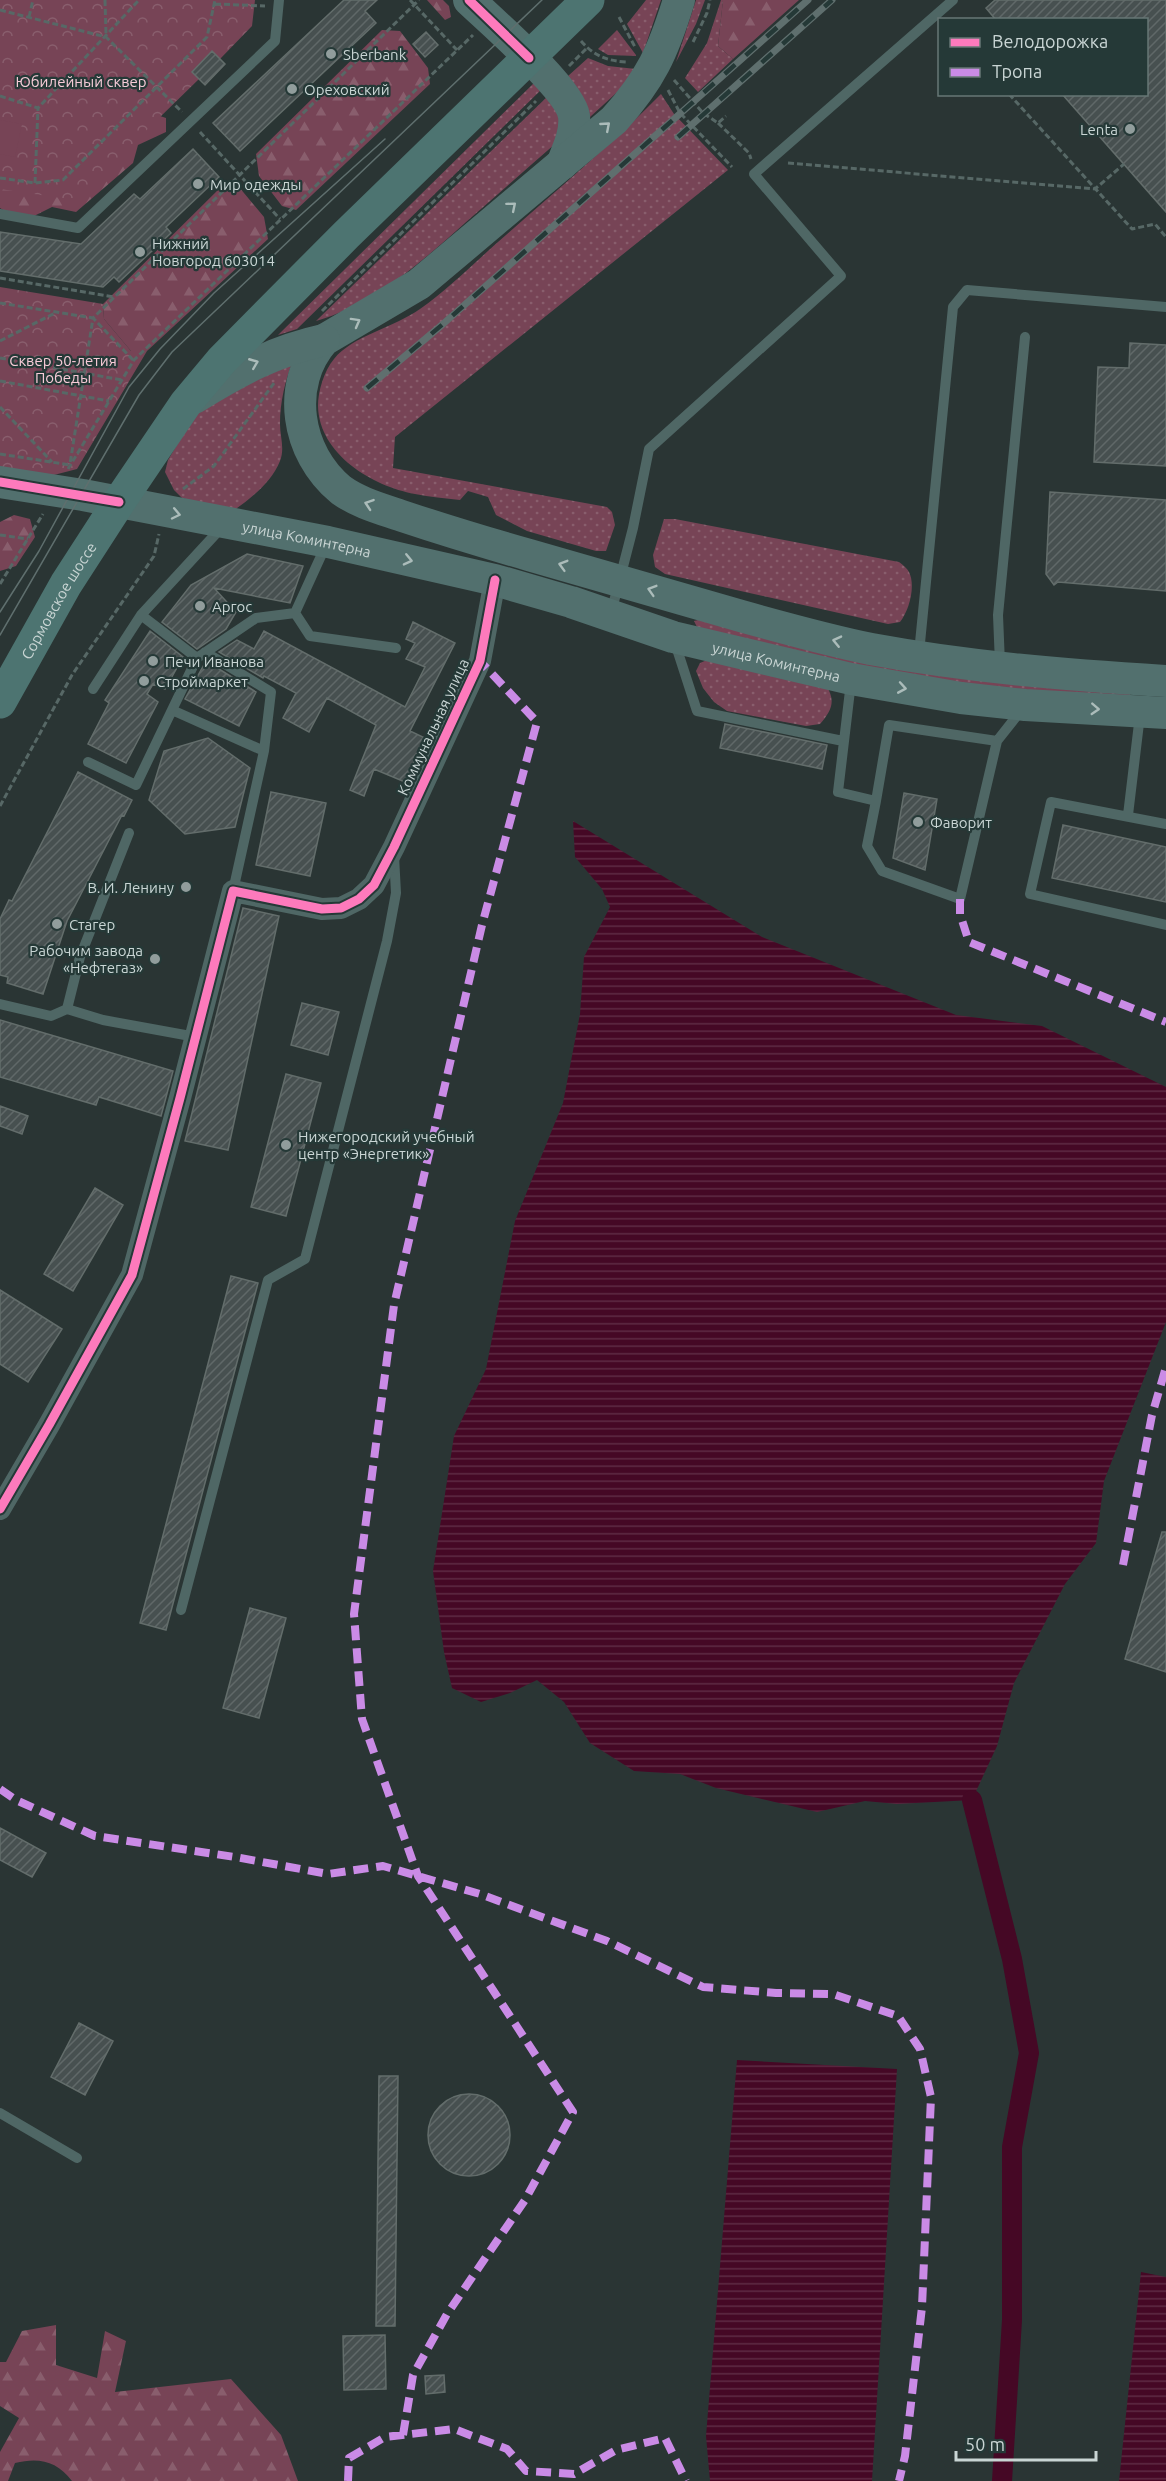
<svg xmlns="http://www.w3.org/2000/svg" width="1166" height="2481" viewBox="0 0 1166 2481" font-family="Ubuntu,sans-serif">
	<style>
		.grass { fill: url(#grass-dots) }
		.forest { fill: url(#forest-firs) }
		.park { fill: url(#park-crowns) }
		.garden { fill: #774456 }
		.water { fill: url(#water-rules) }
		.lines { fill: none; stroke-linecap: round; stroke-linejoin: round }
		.canal { stroke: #450825; stroke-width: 20 }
		.building { fill: url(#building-hatch); stroke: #636d6b; stroke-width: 1.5 }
		.path { stroke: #576866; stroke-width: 3; stroke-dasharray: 6 3; stroke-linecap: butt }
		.lane { stroke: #4f6765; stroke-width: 10 }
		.street { stroke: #4f6765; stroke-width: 22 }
		.secondary { stroke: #52706e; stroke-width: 32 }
		.primary { stroke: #4d7471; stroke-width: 33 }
		.tram { stroke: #5f6f6e; stroke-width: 1.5 }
		.rail-casing { stroke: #5f6f6e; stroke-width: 7 }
		.rail { stroke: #253937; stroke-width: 4.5; stroke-dasharray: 14; stroke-linecap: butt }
		.quiet { stroke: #ca8be6; stroke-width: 8; stroke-dasharray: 15 8; stroke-linecap: butt }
		.cycleway-casing { stroke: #253937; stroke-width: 13 }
		.cycleway { stroke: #fd7abc; stroke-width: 9 }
		.oneway { stroke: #abbcba }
		.poi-dot { fill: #919d9c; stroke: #253937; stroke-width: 2 }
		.labels { text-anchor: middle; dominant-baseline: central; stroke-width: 4.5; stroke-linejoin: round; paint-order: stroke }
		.poi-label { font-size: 15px; fill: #c9d5d4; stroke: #253937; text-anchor: start }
		.park-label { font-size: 15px; fill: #f8cbd8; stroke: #253937 }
		.street-label { font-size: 15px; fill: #c9d5d4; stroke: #253937 }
	</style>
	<defs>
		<pattern id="grass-dots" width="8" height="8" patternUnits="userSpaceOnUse" patternTransform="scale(1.5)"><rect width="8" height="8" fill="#774456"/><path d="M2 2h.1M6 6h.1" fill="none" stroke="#895e6d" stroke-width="1.8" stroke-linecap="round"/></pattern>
		<pattern id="forest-firs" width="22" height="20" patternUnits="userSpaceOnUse" patternTransform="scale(1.5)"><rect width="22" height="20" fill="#774456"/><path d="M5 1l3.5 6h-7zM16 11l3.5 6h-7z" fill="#895e6d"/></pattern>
		<pattern id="park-crowns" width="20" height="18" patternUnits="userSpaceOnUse" patternTransform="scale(1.5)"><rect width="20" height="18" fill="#774456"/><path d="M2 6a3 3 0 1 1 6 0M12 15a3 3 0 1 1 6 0" fill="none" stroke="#895e6d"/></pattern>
		<pattern id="water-rules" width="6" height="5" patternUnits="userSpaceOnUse" patternTransform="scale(1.5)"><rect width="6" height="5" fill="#450825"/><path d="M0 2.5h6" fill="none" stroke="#5e2b44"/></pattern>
		<pattern id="building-hatch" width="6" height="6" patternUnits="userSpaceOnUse" patternTransform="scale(1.5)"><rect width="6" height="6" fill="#475050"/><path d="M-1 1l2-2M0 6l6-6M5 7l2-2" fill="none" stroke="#606868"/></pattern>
	</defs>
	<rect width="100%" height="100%" fill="#2a3534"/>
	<path class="grass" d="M646,0H661L643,53L627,24Z
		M696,0H705L696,24L676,62Z
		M721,0H723L718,46L733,59L698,92L685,78L707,43Z
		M617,30L636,55V56L608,55L598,49Z
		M588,58L608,66L636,69L625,85L590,117L568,76Z
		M535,82L542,89L297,329L278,335Z
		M661,94L674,114L728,170L395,437L393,468L607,507L612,512L615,525L606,551H596L527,531L496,515L488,497L468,491L460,500C445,498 430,497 415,494C372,486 319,454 318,406C318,391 324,371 334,359C352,336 395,327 420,309C450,288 478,259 506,235C558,189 612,144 661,94Z
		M549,95L564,117L555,144C525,170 495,197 465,223C420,263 375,304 316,321Z
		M293,361C285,381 280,402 280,424C280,437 285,448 280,461C271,483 251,498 233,511L182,498L174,490L165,472L168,460L206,395Z
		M664,519H675L899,562C903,565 907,568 909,572C916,586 909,611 900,622L888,624L665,574L655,567L653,555Z
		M702,619L1129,691L1131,697L1023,692L881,671L697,627L694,621Z
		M707,660L826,685C836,701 832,710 820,724L806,726L727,711L714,702L703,688L696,671L700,663Z"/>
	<path class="forest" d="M427,0H443L449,6L451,17L445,20Z
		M723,0H799L733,59L718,46Z
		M382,30L400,31L428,68L430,84L296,210L282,206L259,176L256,154Z
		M148,112L166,118V132L138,145L133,163L76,212L52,207L22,222L0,208V155Z
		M222,186L239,187L264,217L268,239L147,351H131L104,319L103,304Z
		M14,515L30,519L35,537L16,566L0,571V522Z
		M56,2325V2365L97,2378L105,2331L126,2341L115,2392L231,2379L281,2435L298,2481H72C57,2461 39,2457 15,2463L8,2481H0V2452L19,2418L0,2406V2362H6L22,2331Z"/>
	<path class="park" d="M0,0H255L252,26L220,59L192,72L199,79L75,200L0,189Z
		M0,287L103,304L104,319L131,351H147L77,469L50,476L0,469Z"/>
	<path class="garden" d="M0,120L22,124L15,157L0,154Z"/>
	<path class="water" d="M573,821L762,937L956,1015L1042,1026L1166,1087V1322L1104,1481L1096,1543L1065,1584L1014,1683L997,1746L972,1800L897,1804L865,1801L817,1812L716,1788L680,1774L634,1771L590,1743L564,1702L537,1680L510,1693L481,1702L452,1688L444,1652L433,1571L454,1436L486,1369L515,1221L563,1103L580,1014L584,957L610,907L602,889L575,857Z
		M737,2060L897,2069L872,2481H710L706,2436Z
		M1141,2272L1166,2277V2481H1119Z"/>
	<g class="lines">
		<path class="canal" d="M972,1800L1012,1959L1029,2053L1012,2147V2320L1002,2481"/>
	</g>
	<path class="building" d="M344,0H377L365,11L376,23L240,151L213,123Z
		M995,0H1166V212L1062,94H1146V20H996L986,8Z
		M426,32L438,45L425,57L413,44Z
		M212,51L225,64L205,85L192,72Z
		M193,149L219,177L166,227L171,233L119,282L114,277L103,287L0,271V232L81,244L134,194L140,199Z
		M1130,343L1166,345V466L1094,462L1098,367L1129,368Z
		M1050,492L1166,500V591L1058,582L1054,585L1046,574Z
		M247,554L303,566L290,603L214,588L236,612L226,629L197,649L162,622L191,585Z
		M413,622L455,643L410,731L425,738L405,782L374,769L364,796L350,790L376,725L327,698L309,732L283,718L296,693L264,676L263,678L219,652L237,640L254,649L264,631L405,707L425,667L406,659L415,643L406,639Z
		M150,631L183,657L165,689L153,684L147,694L158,702L126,763L88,744L109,703L105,700Z
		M206,661L256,692L239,726L185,699Z
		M725,724L827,745L822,769L720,748Z
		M208,738L250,768L235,827L185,834L149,800L164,751Z
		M78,772L132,800L124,816L122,815L67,921L43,994L7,983L8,977L0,975V919L9,900L12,901Z
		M271,792L326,803L310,876L256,865Z
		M904,793L937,799L925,870L893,858Z
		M1063,825L1166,847V902L1052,878Z
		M243,908L279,916L228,1150L185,1141Z
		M302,1003L339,1012L328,1055L291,1045Z
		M0,1020L173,1071L161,1116L99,1097L96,1105L0,1077Z
		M286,1074L321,1083L286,1216L251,1207Z
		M0,1106L28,1116L22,1134L0,1126Z
		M95,1188L123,1205L73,1291L44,1274Z
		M231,1276L258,1283L166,1630L140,1623Z
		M0,1290L62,1329L28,1382L0,1364Z
		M1162,1532H1166V1672L1125,1659Z
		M250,1608L286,1618L259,1718L223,1708Z
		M0,1828L46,1853L32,1877L0,1860Z
		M79,2023L113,2041L85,2095L51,2077Z
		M379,2076H398L395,2326H376Z
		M428 2135a41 41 0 1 1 82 0a41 41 0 1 1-82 0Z
		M385,2335L386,2389L344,2390L343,2336Z
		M444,2375L445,2392L426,2394L425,2376Z"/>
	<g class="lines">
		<path class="path" d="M105,0L106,35
			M410,0L457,50
			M215,4L265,6
			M0,10L106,37L182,112
			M29,17L33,0
			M619,17L635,47
			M581,41C594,56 607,61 627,62
			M693,42L707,13L710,0
			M569,66L587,48
			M674,80L703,113L718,123L726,116
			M668,90L680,113L732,167
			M1009,94L1132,229L1155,224L1166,237
			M0,96L38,108L139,0
			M718,123L749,153L751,159
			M200,132L280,219
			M788,163L1095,189L1124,164
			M0,178L35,183L63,180L207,37L215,0
			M35,183L38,108
			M0,278L114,297
			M0,303L93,318L70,464
			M322,311L536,101
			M0,341L57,312
			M0,358L122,380
			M133,360L93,318L419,0
			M0,381L109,401
			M0,407L52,462
			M0,454L70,465
			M68,469L134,360L473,35
			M183,489L214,466L274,383
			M0,535L28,539
			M0,584L43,514
			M0,806L72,675L154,556L159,534"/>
		<path class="lane" d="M0,214L78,228L275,41L279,0
			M295,613L310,636L396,648
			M611,613L633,528L649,449L841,276L754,174L953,0
			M141,615L197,658
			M675,643L697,711L843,741
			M205,652L271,692L264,751L233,891
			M919,653L953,307L967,290L1166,307
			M1000,664L998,615L1025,337
			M851,682L838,792L876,801L889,725L997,741L1023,708
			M93,689L141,615L223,526
			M172,710L264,751
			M88,762L136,785L197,658L256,618L295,613L326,545
			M876,801L867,846L882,871L960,899L997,741
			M1128,815L1140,715
			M1166,824L1051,802L1030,894L1166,925
			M129,833L80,957L67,1009L103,1020L196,1037
			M0,1004L51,1016L67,1009
			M181,1610L268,1280L305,1259L387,941L396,893L394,856
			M0,2113L77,2158"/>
		<path class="street" d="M0,1509L49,1425L132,1275L180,1098L233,891L322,909L341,908L359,899L374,885L394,847L480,661L495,580"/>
		<g class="secondary">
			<path d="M469,0C492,22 570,89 574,116C576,133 568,149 562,164"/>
			<path d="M679,0C663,52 651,79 614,120L419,284L324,340C285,384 296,453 341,490C359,503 382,509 402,516C444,530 487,543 529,555C600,576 671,596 741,616C784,628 827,640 871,649C968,667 1067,675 1166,681"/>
			<path d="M194,398C238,371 274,351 324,340"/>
			<path id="s1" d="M0,482L83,495L328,542L495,580L571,602L673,637L851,679L961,698L1025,705L1166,713"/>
		</g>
		<path class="primary" id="s2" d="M0,702L66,584L119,502L186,403L222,360L346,235L588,0"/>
		<path class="tram" d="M0,612L39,551L129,387L160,349L214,293L385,139
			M0,635L139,395L172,352L542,0"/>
		<g class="rail-casing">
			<path id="rail" d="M678,137L832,0
				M367,388L443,324L808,0"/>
		</g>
		<use href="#rail" class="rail"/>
		<path class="quiet" d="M960,899V914L969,942L1166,1022
			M1123,1565L1152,1415L1166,1367
			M0,1789L16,1800L95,1836L235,1857L328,1874L383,1866L480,1894L607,1941L703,1987L776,1993L833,1994L898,2016L920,2049L931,2097L922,2307L905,2456L899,2481
			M403,2435L413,2375L447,2314L525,2200L573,2112L418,1876L362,1719L354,1614L394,1305L482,925L537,722L480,661
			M348,2481L349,2458L385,2437L454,2429L507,2449L526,2471L574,2474L616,2450L665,2438L686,2481"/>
		<g class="cycleway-casing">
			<path id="cycleway" d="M469,0L529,58
				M0,482L119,502
				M0,1509L49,1425L132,1275L180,1098L233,891L322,909L341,908L359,899L374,885L394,847L480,661L495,580"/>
		</g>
		<use href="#cycleway" class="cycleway"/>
	</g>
	<defs><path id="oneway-chevron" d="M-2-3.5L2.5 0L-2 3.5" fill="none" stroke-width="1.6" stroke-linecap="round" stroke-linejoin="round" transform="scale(1.5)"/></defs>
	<g class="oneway">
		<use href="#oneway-chevron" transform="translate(606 126) rotate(-41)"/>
		<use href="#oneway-chevron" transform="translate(512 206) rotate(-40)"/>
		<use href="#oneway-chevron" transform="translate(356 322) rotate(-29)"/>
		<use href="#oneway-chevron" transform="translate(254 363) rotate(-22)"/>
		<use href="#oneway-chevron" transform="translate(369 504) rotate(-161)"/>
		<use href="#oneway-chevron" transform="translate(176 514) rotate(12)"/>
		<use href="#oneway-chevron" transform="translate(408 560) rotate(13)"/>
		<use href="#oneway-chevron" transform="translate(563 565) rotate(-164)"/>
		<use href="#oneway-chevron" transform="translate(652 590) rotate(-163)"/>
		<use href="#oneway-chevron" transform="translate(837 641) rotate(-167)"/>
		<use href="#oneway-chevron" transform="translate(902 688) rotate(10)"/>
		<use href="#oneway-chevron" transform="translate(1095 709) rotate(3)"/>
	</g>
	<g class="poi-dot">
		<circle cx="331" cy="54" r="6"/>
		<circle cx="292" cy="89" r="6"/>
		<circle cx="1130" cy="129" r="6"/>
		<circle cx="198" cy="184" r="6"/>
		<circle cx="140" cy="252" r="6"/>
		<circle cx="200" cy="606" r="6"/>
		<circle cx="153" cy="661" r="6"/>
		<circle cx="144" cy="681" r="6"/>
		<circle cx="918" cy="822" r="6"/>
		<circle cx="186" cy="887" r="6"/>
		<circle cx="57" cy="924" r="6"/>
		<circle cx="155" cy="959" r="6"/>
		<circle cx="286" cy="1145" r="6"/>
	</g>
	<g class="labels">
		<g class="poi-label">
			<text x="343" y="54">Sberbank</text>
			<text x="304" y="89">Ореховский</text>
			<text x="1118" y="129" text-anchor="end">Lenta</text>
			<text x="210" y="184">Мир одежды</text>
			<text x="152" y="243">Нижний<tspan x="152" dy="17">Новгород 603014</tspan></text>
			<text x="212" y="606">Аргос</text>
			<text x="165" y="661">Печи Иванова</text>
			<text x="156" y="681">Строймаркет</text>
			<text x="930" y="822">Фаворит</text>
			<text x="174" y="887" text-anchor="end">В. И. Ленину</text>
			<text x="69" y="924">Стагер</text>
			<text x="143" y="950" text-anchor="end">Рабочим завода<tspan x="143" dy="17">«Нефтегаз»</tspan></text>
			<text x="298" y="1136">Нижегородский учебный<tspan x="298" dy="17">центр «Энергетик»</tspan></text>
		</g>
		<g class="park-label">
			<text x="81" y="81">Юбилейный сквер</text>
			<text x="63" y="360">Сквер 50-летия<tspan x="63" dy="17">Победы</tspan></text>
		</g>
		<g class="street-label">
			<text stroke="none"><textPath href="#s1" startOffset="312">улица Коминтерна</textPath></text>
			<text stroke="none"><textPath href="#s2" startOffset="117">Сормовское шоссе</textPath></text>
			<text stroke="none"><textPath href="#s1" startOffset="798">улица Коминтерна</textPath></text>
			<text transform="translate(433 727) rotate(-65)">Коммунальная улица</text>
		</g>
	</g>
	<rect x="938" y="18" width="210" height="78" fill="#253937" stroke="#677776" stroke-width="1.5"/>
	<rect x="950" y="38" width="30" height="9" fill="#fd7abc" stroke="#677776" stroke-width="1.5"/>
	<text x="992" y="48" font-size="18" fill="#c9d5d4">Велодорожка</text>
	<rect x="950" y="68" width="30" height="9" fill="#ca8be6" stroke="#677776" stroke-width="1.5"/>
	<text x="992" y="78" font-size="18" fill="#c9d5d4">Тропа</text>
	<path d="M956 2451v9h140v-9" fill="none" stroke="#c9d5d4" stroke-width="3"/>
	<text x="965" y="2451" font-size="18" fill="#c9d5d4" stroke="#253937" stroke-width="4.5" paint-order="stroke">50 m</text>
</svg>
